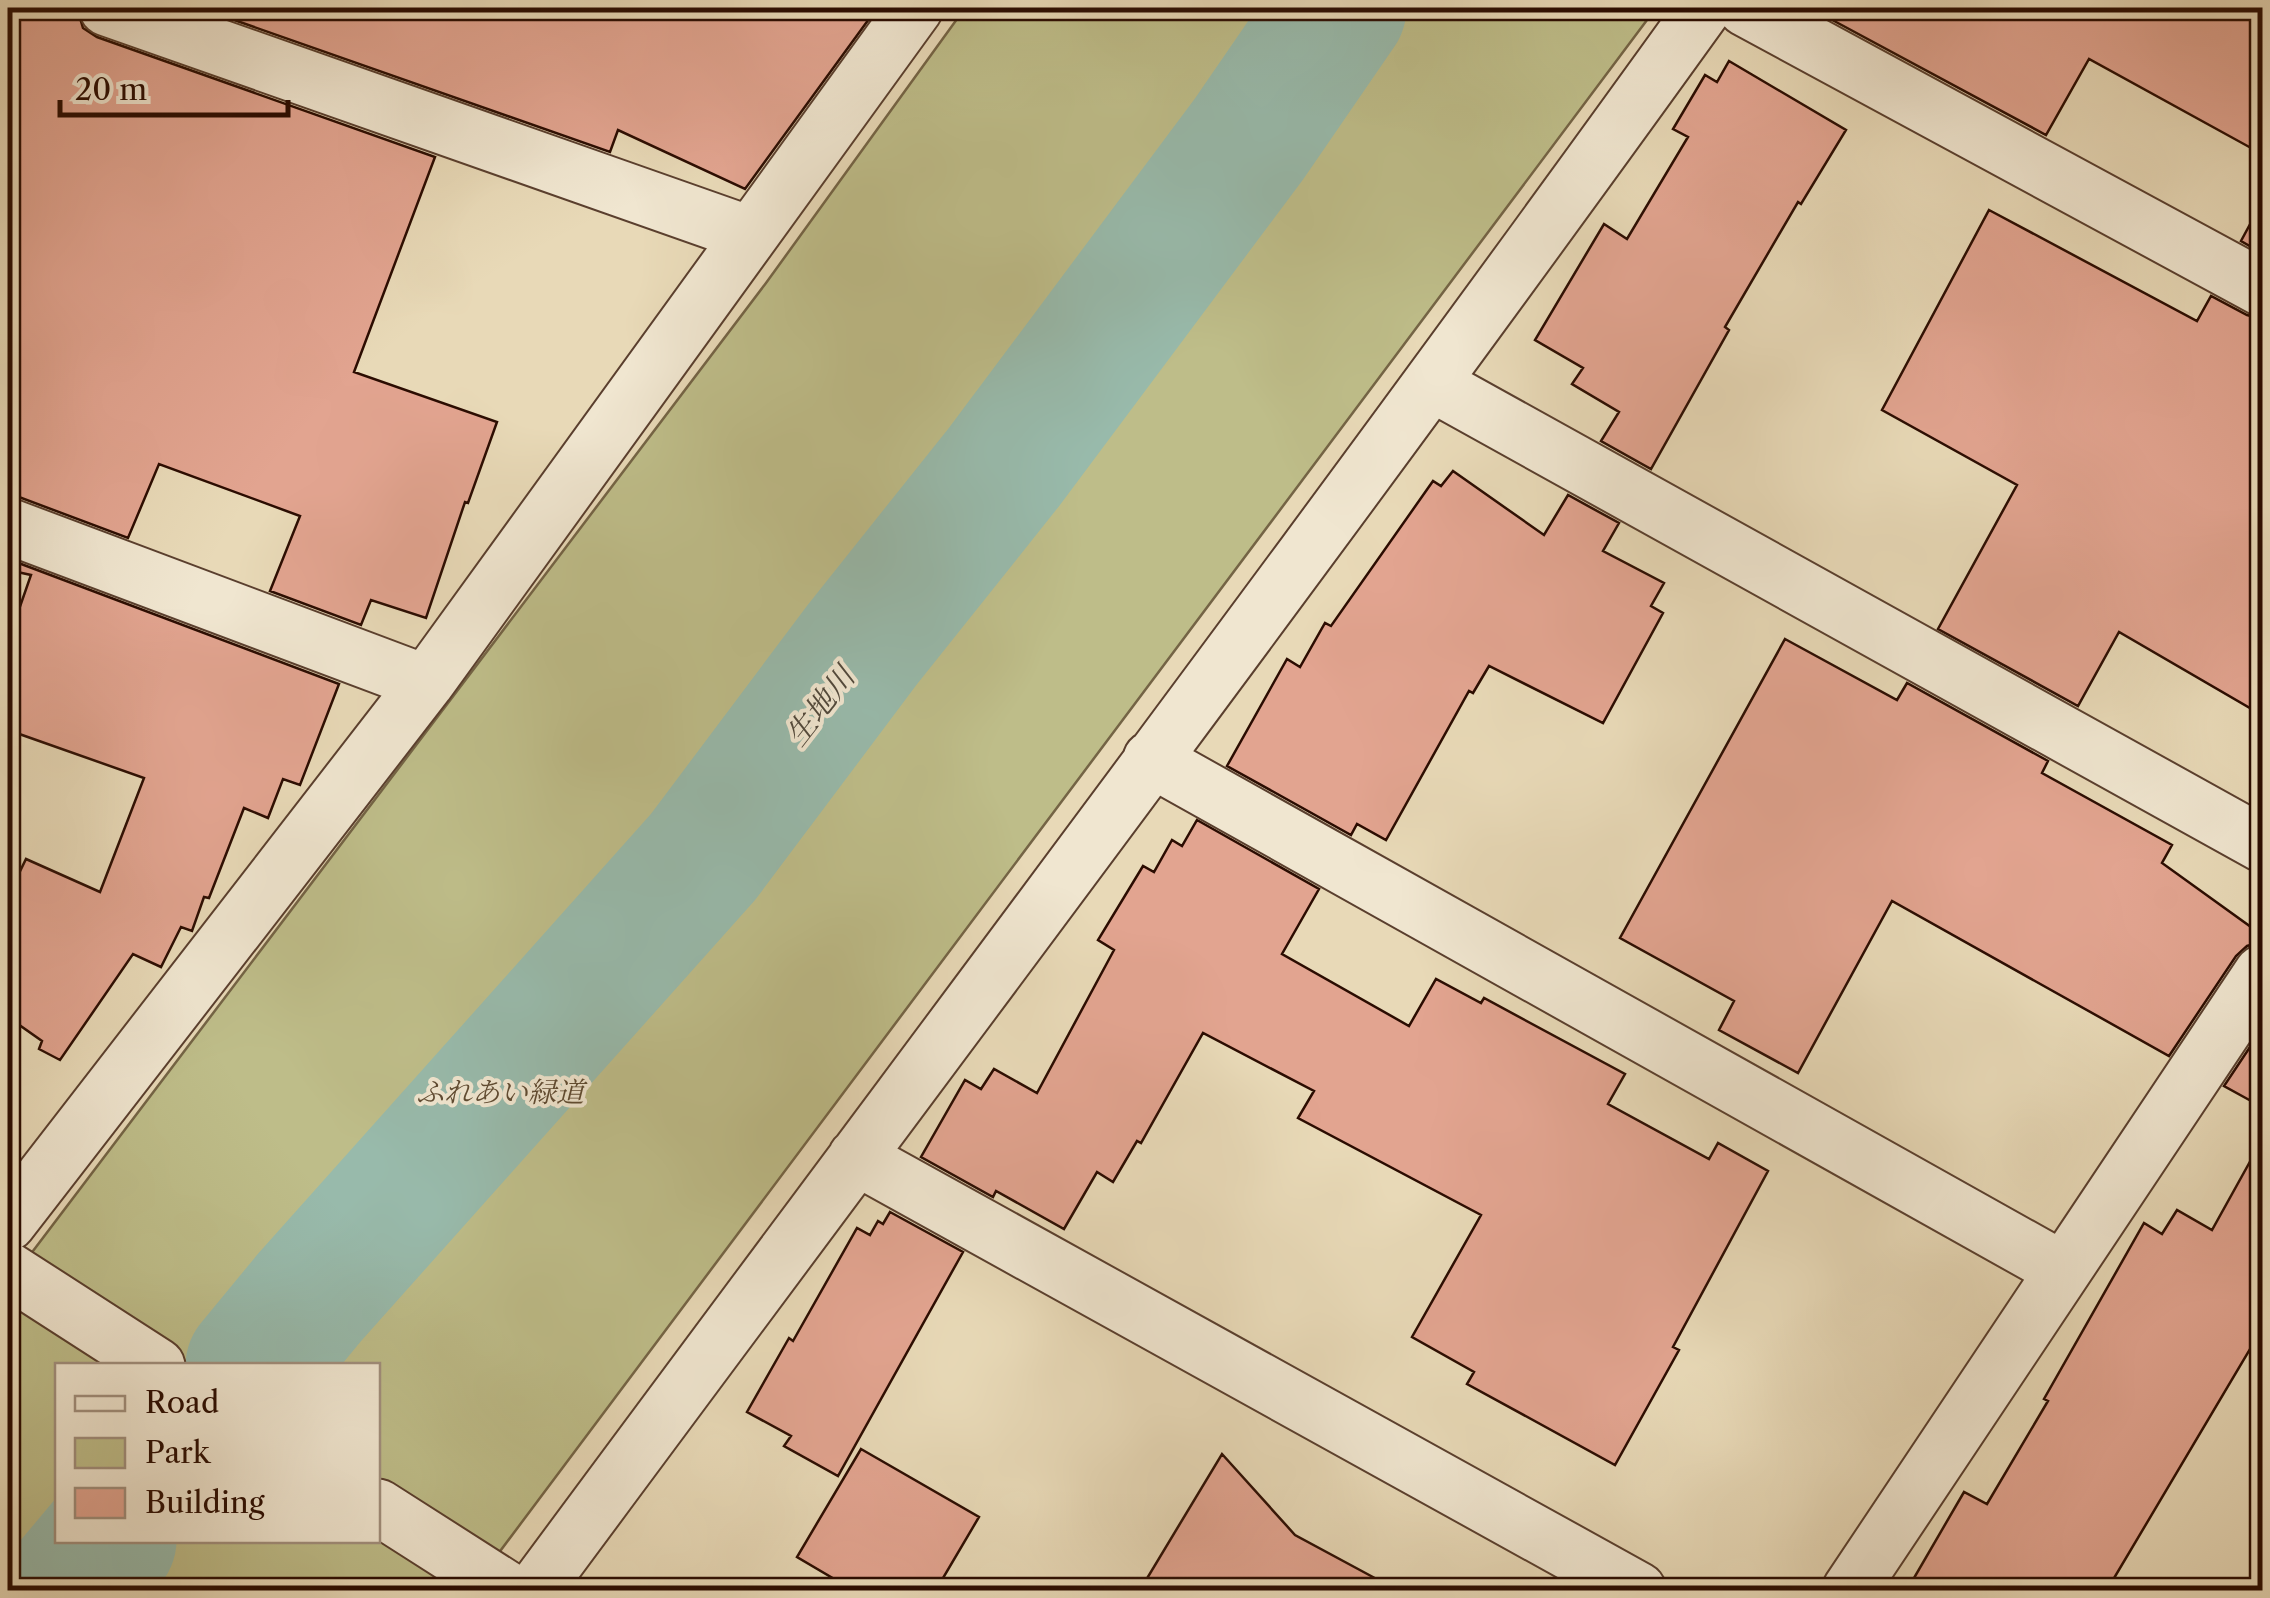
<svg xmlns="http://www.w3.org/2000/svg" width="2270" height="1598" viewBox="0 0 2270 1598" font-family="'Libre Caslon Text','Noto Serif JP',serif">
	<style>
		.green { fill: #bebd89; stroke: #746445; stroke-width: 2.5; fill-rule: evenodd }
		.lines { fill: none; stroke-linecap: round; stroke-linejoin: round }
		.river { stroke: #98baab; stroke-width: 135 }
		.building { fill: #e2a490; stroke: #2b0c01; stroke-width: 2.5 }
		.minor-casing { stroke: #5a3f2e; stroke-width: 59 }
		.minor { stroke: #f0e6d0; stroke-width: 55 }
		.labels { text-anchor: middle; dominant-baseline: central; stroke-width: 8; stroke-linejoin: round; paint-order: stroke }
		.park-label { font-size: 28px; font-style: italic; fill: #5e4a31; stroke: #f0e6d0 }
		.water-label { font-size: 30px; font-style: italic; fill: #51493c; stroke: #f0e6d0 }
	</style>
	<rect width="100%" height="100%" fill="#e8d9b7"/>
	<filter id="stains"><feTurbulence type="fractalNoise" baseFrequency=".002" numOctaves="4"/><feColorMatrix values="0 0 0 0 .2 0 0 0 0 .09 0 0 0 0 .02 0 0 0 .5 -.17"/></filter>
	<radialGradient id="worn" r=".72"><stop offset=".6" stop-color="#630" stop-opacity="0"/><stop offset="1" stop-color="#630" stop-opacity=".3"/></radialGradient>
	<path class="green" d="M965,8H1656L471,1590H8V1284L766,283ZM58,1366H378V1540H58Z"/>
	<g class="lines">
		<path class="river" d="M253,1366L309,1298L703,857L862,645L1004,467L1249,139L1339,8
			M67,1590L109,1540"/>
	</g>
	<path class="building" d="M8,8H77L83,28L97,37L435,157L354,372L497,422L468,503L465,502L426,618L371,600L361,625L270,591L300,516L159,464L128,538L19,497L8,496Z
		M200,8H877L745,189L618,130L610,152Z
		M1810,8H2262V154L2089,59L2046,135Z
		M1729,61L1846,130L1801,204L1798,202L1725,327L1729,330L1651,469L1601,441L1619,412L1572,384L1583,368L1535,340L1604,224L1627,239L1688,137L1673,129L1705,75L1717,82Z
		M2262,202V253L2241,241Z
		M1989,210L2197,321L2211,296L2247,315L2262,319V715L2119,632L2078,706L1938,629L2017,485L1882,410Z
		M1453,471L1544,535L1568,495L1619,523L1603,551L1664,583L1651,606L1663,613L1603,723L1489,666L1473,693L1469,691L1386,840L1357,824L1351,835L1227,766L1287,659L1300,667L1325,623L1331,626L1433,481L1441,486Z
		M8,559L339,684L300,785L283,779L268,818L244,808L209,898L204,897L192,931L181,927L161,967L133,954L60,1060L39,1049L42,1041L8,1017V896L26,859L100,892L144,778L8,730V641L31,575L8,570Z
		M1785,639L1897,700L1907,683L2048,761L2042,773L2172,845L2162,863L2262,935V942L2247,946L2236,956L2169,1056L1892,901L1798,1073L1719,1030L1734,1001L1620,938Z
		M1197,820L1319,889L1282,954L1409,1026L1436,979L1481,1003L1484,998L1625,1074L1608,1104L1709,1159L1718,1143L1768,1171L1673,1347L1679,1350L1615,1465L1467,1384L1474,1372L1412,1337L1481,1215L1298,1118L1314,1091L1203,1033L1141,1143L1137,1141L1113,1182L1097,1172L1064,1229L996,1191L993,1197L921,1157L965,1080L981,1089L994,1069L1037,1093L1114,950L1098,940L1143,866L1154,872L1172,840L1182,846Z
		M2262,1029V1107L2224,1086Z
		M2262,1140V1329L2107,1590H1907L1964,1492L1987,1504L2048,1401L2044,1399L2144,1223L2162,1234L2177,1210L2212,1230Z
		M890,1212L963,1252L838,1476L784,1446L791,1436L747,1412L789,1338L793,1341L857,1228L870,1235L878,1221L883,1224Z
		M861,1449L979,1517L936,1590H853L797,1557Z
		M1222,1454L1295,1535L1397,1590H1140Z"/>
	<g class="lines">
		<g class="minor-casing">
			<path id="minor" d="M107,8L749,234
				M1745,8L2262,288
				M1433,384L2262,844
				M8,526L426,683
				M1151,759L2063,1270
				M856,1157L1638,1590
				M8,1223L426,683L915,8
				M8,1270L157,1366
				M378,1507L508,1590
				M535,1590C925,1063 1321,540 1704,8
				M1850,1590L2262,973"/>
		</g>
		<use href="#minor" class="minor"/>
	</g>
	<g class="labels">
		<g class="park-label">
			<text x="500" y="1092">ふれあい緑道</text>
		</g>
		<g class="water-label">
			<text transform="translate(820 706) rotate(-52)">生地川</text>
		</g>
	</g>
	<rect width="2270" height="1598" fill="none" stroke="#e8d9b7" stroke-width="40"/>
	<rect x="10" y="10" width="2250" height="1578" fill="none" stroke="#2b0c01" stroke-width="5"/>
	<rect x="20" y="20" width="2230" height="1558" fill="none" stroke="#2b0c01" stroke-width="2.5"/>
	<rect x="55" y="1363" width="325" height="180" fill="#f0e6d0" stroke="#a18f7d" stroke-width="2.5"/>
	<rect x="75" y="1396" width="50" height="15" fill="#f0e6d0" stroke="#a18f7d" stroke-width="2.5"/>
	<text x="145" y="1413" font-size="30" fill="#2b0c01">Road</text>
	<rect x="75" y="1438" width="50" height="30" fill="#bebd89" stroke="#a18f7d" stroke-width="2.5"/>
	<text x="145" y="1463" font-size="30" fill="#2b0c01">Park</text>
	<rect x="75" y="1488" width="50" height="30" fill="#e2a490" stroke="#a18f7d" stroke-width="2.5"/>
	<text x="145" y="1513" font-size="30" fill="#2b0c01">Building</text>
	<path d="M60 100v15h228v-15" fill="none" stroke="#2b0c01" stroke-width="5"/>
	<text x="75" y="100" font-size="30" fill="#2b0c01" stroke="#f0e6d0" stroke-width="8" paint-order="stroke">20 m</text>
	<rect width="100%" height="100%" filter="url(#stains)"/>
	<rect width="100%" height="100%" fill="url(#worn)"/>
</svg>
